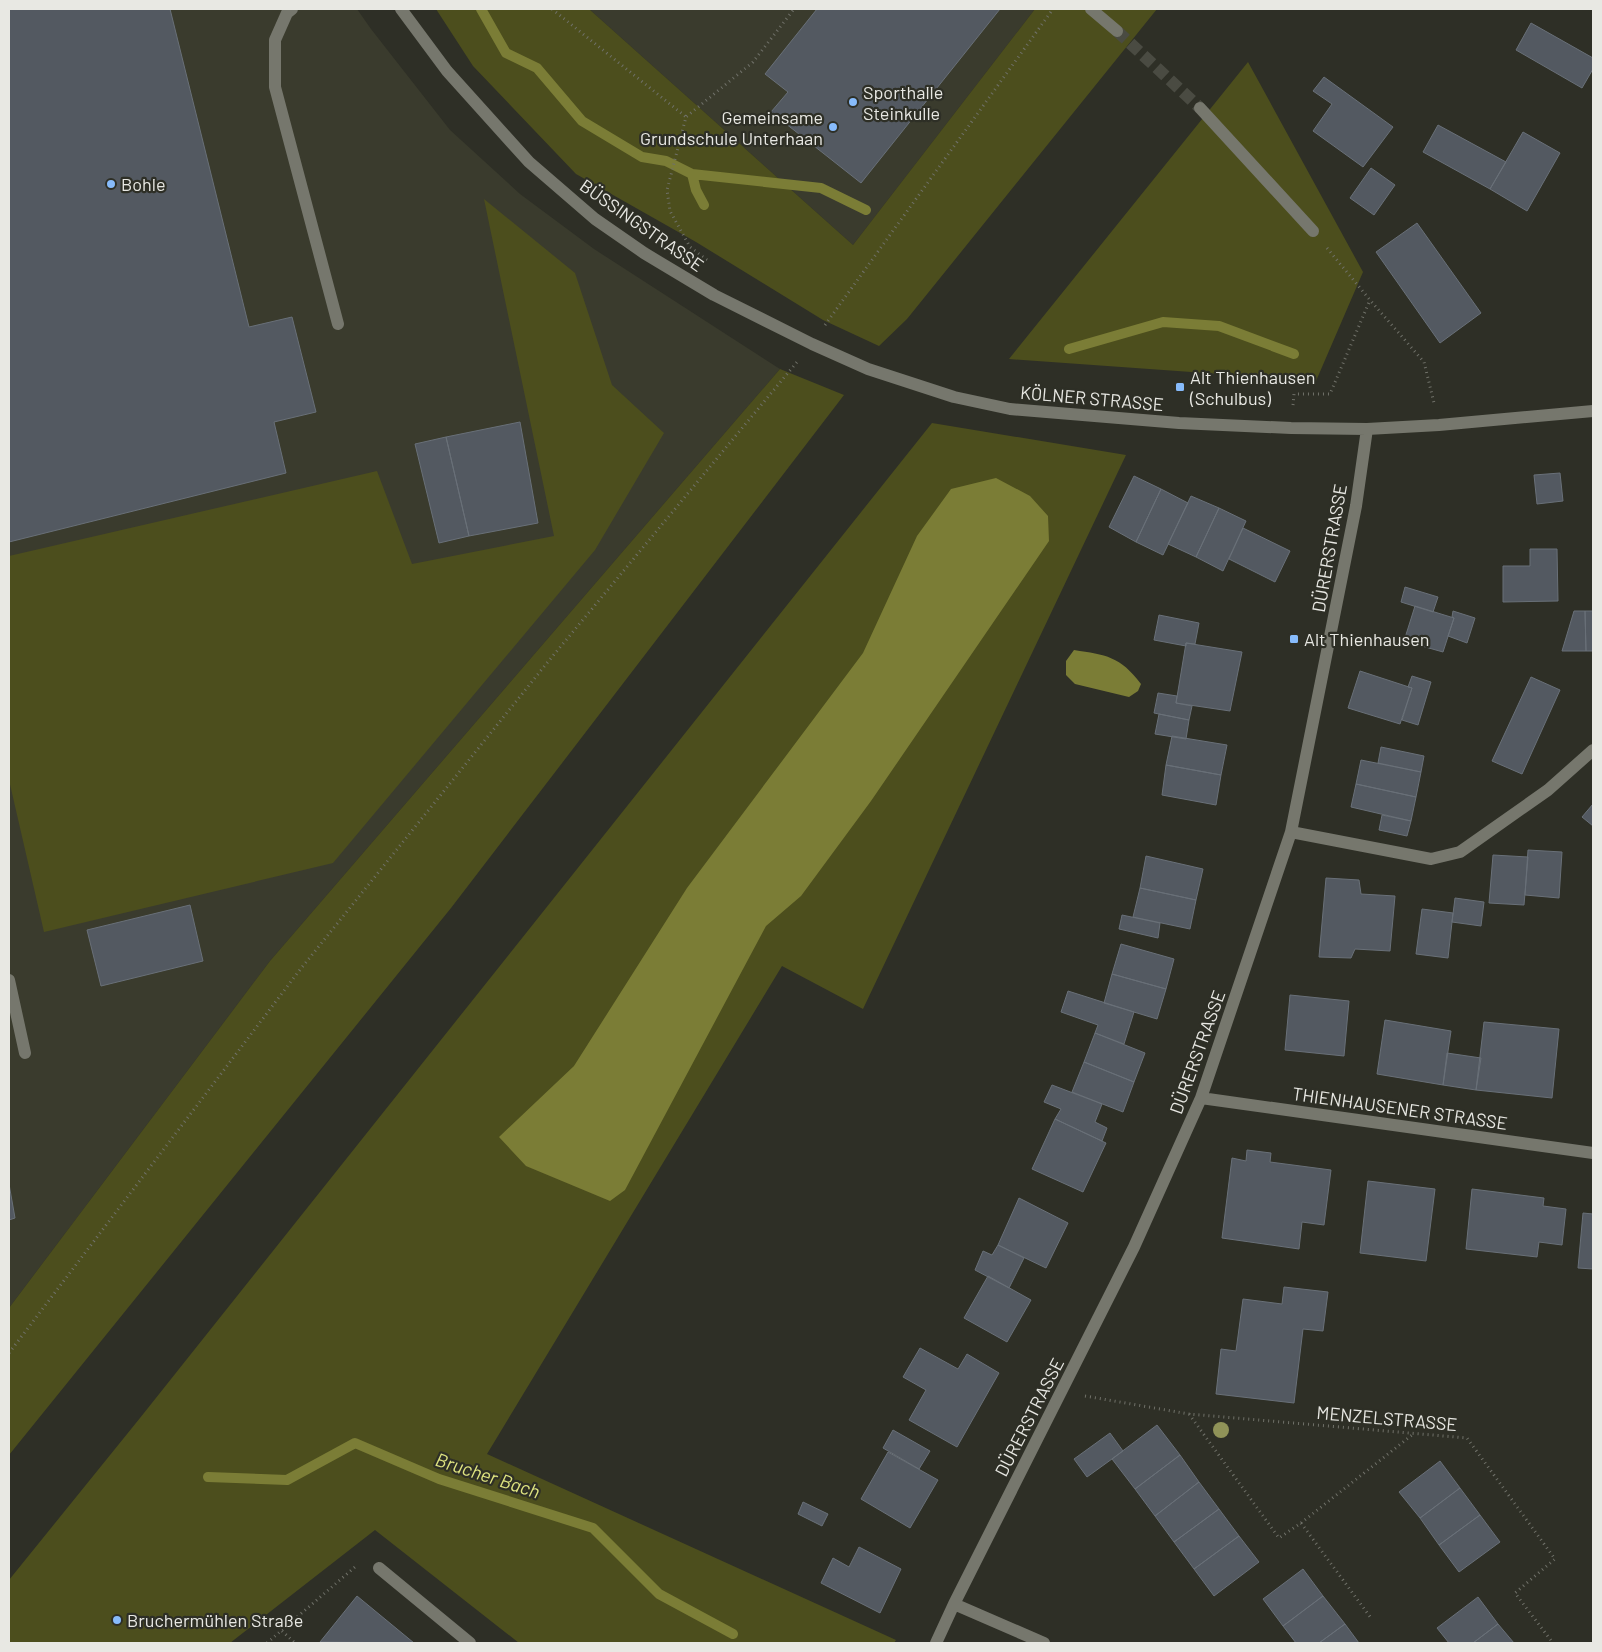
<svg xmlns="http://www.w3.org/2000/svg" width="1602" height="1652" viewBox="0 0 1602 1652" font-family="Barlow,sans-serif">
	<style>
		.built { fill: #3a3b2d }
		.green { fill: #4c4e1d }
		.water { fill: #7b7d36 }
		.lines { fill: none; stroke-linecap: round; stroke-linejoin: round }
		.stream { stroke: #7b7d36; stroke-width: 10 }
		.building { fill: #535961; stroke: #697078 }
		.minor-tunnel { stroke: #4a4b42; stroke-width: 12; stroke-dasharray: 12 6; stroke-linecap: butt }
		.path { stroke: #707169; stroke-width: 3; stroke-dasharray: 1 4; stroke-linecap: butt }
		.minor { stroke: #76776d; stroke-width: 12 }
		.tree { fill: #909358 }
		.poi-dot { fill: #87bbfb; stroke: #2e2f26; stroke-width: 2 }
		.labels { text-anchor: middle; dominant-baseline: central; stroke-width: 4.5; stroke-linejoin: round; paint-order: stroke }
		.poi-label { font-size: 18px; fill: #e8e8e3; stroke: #2e2f26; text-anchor: start }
		.street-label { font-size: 18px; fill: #e8e8e3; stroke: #2e2f26 }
		.water-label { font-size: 19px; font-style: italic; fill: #e0e581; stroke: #2e2f26 }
	</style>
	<rect width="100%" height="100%" fill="#2e2f26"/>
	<path class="built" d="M9,9H357L371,29L450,130L520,194L594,249L780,369L270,961L9,1308Z
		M589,9H1035L853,245Z"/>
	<path class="green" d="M436,9H589L853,245L1035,9H1157L907,319L879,346L823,320L696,242L576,174L473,66Z
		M1248,62L1363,272L1316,381L1009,359Z
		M484,199L575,273L612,385L664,433L595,550L333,863L44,932L9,780V556L377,471L412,564L554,536Z
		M780,369L844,395L451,908L9,1455V1308L270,961Z
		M932,423L1126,455L863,1009L782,966L487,1454L896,1640L894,1643H519L375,1530L230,1643H9V1580L140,1418Z"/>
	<path class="water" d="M996,478L1030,496L1048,516L1049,541L871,801L801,896L766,926L625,1190L610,1201L526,1166L499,1137L574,1066L687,888L863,653L917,536L951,489Z
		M1074,650C1106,655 1120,656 1141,684L1138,691L1129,697L1075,684L1066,675V661Z"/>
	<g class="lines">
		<path class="stream" d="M481,9L506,53L537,68L582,121L642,157L666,161L692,174L821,188L866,210
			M692,174L696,190L704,205
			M1069,349L1163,322L1219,326L1294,354
			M208,1477L287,1480L355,1443L439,1479L593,1528L659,1594L733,1634"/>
	</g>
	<path class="building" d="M9,9H170L249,327L292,317L316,412L274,422L286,473L9,542Z
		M817,9H1000L861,183L771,112L788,92L765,74Z
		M1531,23L1593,58V69L1582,88L1516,50Z
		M1324,77L1393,127L1363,167L1313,131L1332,104L1313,91Z
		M1438,125L1506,162L1490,189L1423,152Z
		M1523,132L1560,153L1527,211L1490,189Z
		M1371,168L1395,185L1374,215L1350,198Z
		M1417,223L1481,313L1440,343L1376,252Z
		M520,422L538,523L469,536L446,437Z
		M446,437L469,536L439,543L415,444Z
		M1560,473L1563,501L1537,504L1534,475Z
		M1134,476L1161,489L1136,542L1109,527Z
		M1161,489L1188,503L1163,555L1136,542Z
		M1191,496L1219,508L1196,557L1168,544Z
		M1219,508L1246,521L1223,571L1196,557Z
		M1243,528L1290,551L1275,582L1229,559Z
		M1530,549H1557L1558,601L1503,602V566H1530Z
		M1405,587L1438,597L1433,612L1401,602Z
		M1415,606L1454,618L1443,652L1404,641Z
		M1453,611L1475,618L1467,643L1448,636L1454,618L1452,617Z
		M1574,611H1585L1586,651H1562Z
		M1585,611H1593V651H1586Z
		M1159,615L1199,623L1195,644L1186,643V646L1154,640Z
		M1186,643L1242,652L1230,711L1176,703Z
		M1360,671L1412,688L1400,724L1348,708Z
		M1412,676L1431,682L1418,725L1402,720L1412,688L1408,687Z
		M1531,677L1560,690L1522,774L1492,761Z
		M1158,693L1177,696L1176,703L1192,706L1189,720L1154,713Z
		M1159,714L1189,720L1186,739L1155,734Z
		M1172,736L1227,745L1221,775L1166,765Z
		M1381,747L1424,756L1421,772L1378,763Z
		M1361,760L1421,772L1416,797L1356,784Z
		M1166,765L1221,775L1216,805L1162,795Z
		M1356,784L1416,797L1411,821L1351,807Z
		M1593,804V826L1582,817Z
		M1382,815L1411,821L1407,836L1379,830Z
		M1528,850L1562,852L1559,898L1525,895Z
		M1493,855L1528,857L1524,905L1489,903Z
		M1146,856L1203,869L1196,900L1140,888Z
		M1326,878L1359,880L1361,894L1395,896L1390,951L1355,949L1351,958L1319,957Z
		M1140,888L1196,900L1190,929L1133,917Z
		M1455,898L1484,902L1481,926L1452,922Z
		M190,905L203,961L101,986L87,930Z
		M1422,909L1453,913L1448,958L1416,954Z
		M1122,915L1160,923L1158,938L1119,929Z
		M1121,944L1174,959L1166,989L1112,974Z
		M1112,974L1166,989L1157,1019L1104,1003Z
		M1068,991L1134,1012L1124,1044L1095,1033L1098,1025L1061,1012Z
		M1290,995L1349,1001L1344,1056L1285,1050Z
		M1385,1020L1451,1031L1443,1085L1377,1074Z
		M1484,1022L1559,1029L1552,1098L1476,1090Z
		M1095,1033L1145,1053L1134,1082L1084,1062Z
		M1447,1053L1481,1058L1476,1090L1443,1085Z
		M1084,1062L1134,1082L1123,1112L1072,1092Z
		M1052,1085L1102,1104L1095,1122L1107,1128L1102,1141L1055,1119L1061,1109L1044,1102Z
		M1055,1119L1106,1143L1083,1192L1032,1169Z
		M1247,1150L1271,1153L1270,1162L1331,1170L1324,1225L1302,1222L1299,1249L1222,1238L1232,1158L1246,1161Z
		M1368,1181L1435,1189L1426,1261L1360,1253Z
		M9,1184L15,1218L9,1220Z
		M1472,1189L1544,1198L1543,1206L1566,1209L1562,1245L1539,1242L1537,1257L1466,1249Z
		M1019,1198L1068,1223L1046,1268L998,1245Z
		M1583,1213L1593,1214V1269L1578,1268Z
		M998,1245L1024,1258L1009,1288L975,1270L983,1251L992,1255Z
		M988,1276L1031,1300L1007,1342L964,1318Z
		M1284,1287L1328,1292L1323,1331L1303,1329L1294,1403L1216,1394L1221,1349L1236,1351L1243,1299L1282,1304Z
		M920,1348L958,1369L967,1354L999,1373L957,1447L909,1420L926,1390L903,1377Z
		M1157,1425L1180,1455L1135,1489L1112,1459Z
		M893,1430L930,1451L919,1469L883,1448Z
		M1110,1433L1123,1451L1087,1477L1074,1459Z
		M888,1452L938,1480L910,1528L861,1499Z
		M1180,1455L1199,1482L1155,1516L1135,1489Z
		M1440,1461L1460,1488L1420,1518L1399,1492Z
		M1199,1482L1219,1509L1174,1542L1155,1516Z
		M1460,1488L1480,1515L1439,1545L1420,1518Z
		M803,1502L828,1514L822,1526L798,1514Z
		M1219,1509L1239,1536L1194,1569L1174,1542Z
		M1480,1515L1500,1542L1459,1572L1439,1545Z
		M1239,1536L1259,1562L1214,1596L1194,1569Z
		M859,1547L901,1569L880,1613L821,1583L833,1558L849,1567Z
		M1303,1569L1323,1596L1283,1626L1263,1599Z
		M357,1596L414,1643L320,1642Z
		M1323,1596L1345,1624L1319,1643H1296L1283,1626Z
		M1478,1597L1498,1624L1473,1643H1449L1437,1628Z
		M1345,1624L1359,1643H1319Z
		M1498,1624L1514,1643H1473Z"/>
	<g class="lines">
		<path class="minor-tunnel" d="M1117,31L1200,108"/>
		<path class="path" d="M552,9L686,117
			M1327,248L1370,300L1424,362L1434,403
			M707,260L690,247L670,211L667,190L686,117L753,62L794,9
			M825,325L1053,9
			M1293,405L1294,394H1330L1370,300
			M9,1353L299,971L547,663L797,362
			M1085,1396L1189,1414L1467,1438L1555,1559L1515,1593L1553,1643
			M1189,1414L1279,1538L1301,1523L1371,1618
			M1301,1523L1412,1435
			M282,1631L295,1643
			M267,1643L355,1567"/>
		<path class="minor" d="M292,9L287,13L275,40V87L338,324
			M401,9L447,71L529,162L595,219L644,253L714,295L812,344L868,369L954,397L1010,409L1179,423L1291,428L1367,429L1439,425L1593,411
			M1091,9L1117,31
			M1200,108L1313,231
			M1291,832L1431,859L1460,852L1548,790L1593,750
			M9,980L25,1053
			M1201,1098L1593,1153
			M379,1568L470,1643
			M954,1604L1044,1643
			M936,1643L954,1604L1134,1247L1201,1098L1291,832L1356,506L1367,429"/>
	</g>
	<circle class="tree" cx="1221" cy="1430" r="8"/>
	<g class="poi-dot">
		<circle cx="853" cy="102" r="5"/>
		<circle cx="833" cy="127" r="5"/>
		<circle cx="111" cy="184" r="5"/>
		<rect x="1175" y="382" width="10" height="10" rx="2.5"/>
		<rect x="1289" y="634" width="10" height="10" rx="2.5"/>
		<circle cx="117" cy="1620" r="5"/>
	</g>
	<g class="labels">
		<g class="poi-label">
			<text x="863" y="92">Sporthalle<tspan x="863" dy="21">Steinkulle</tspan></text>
			<text x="823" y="117" text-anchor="end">Gemeinsame<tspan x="823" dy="21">Grundschule Unterhaan</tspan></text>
			<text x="121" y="184">Bohle</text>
			<text x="1190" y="377">Alt Thienhausen<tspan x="1190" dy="21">(Schulbus)</tspan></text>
			<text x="1304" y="639">Alt Thienhausen</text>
			<text x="127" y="1620">Bruchermühlen Straße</text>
		</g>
		<g class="street-label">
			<text transform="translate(642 225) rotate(35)">BÜSSINGSTRASSE</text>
			<text transform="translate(1092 398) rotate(5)">KÖLNER STRASSE</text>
			<text transform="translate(1329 548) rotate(-80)">DÜRERSTRASSE</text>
			<text transform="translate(1197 1052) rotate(-70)">DÜRERSTRASSE</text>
			<text transform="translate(1400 1108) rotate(8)">THIENHAUSENER STRASSE</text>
			<text transform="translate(1029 1417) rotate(-63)">DÜRERSTRASSE</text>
			<text transform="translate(1387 1418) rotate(5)">MENZELSTRASSE</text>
		</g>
		<g class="water-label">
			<text transform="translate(488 1475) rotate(18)">Brucher Bach</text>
		</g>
	</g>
	<rect width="1602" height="1652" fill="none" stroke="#e8e8e3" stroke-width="20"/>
</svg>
